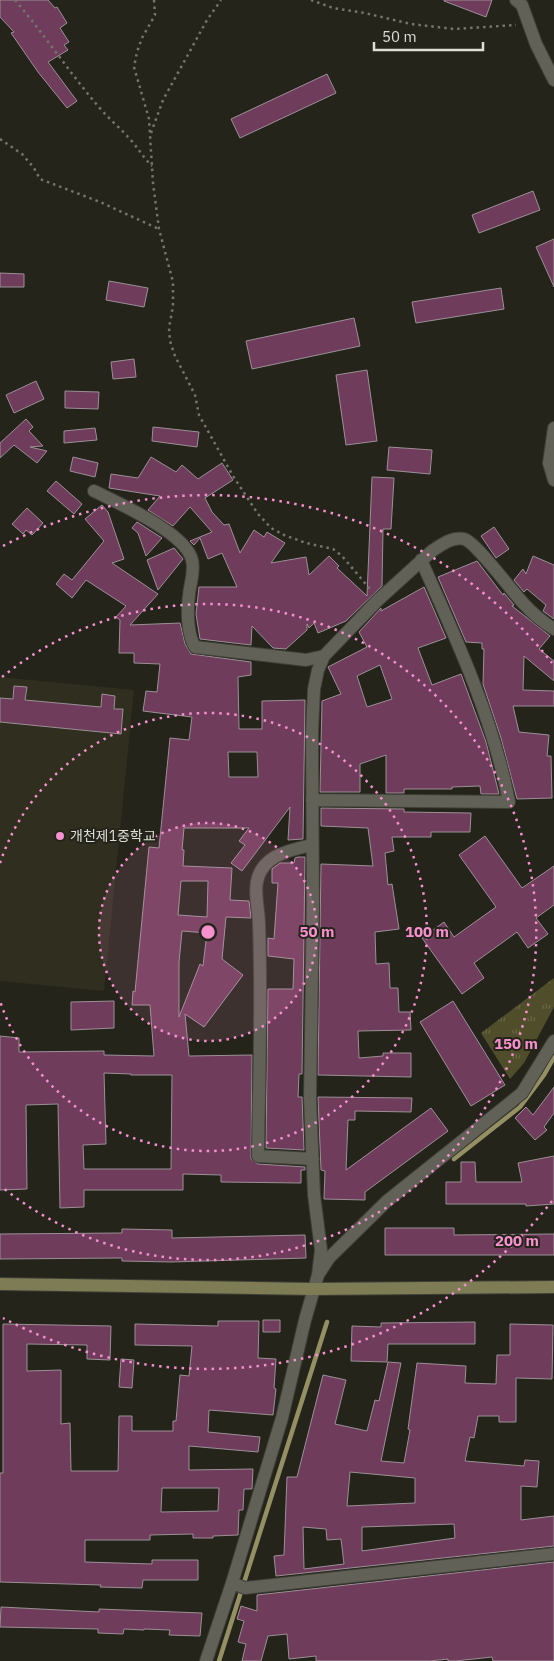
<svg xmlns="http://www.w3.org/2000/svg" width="554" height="1661" viewBox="0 0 554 1661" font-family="'IBM Plex Sans','Noto Sans KR',sans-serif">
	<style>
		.built { fill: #2f2e1f }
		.grass { fill: url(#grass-tufts) }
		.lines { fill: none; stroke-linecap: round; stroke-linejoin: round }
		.stream { stroke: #949064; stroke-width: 4.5 }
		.building { fill: #6f3c5b; stroke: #9b9096; fill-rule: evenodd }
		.minor-casing { stroke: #3f3f38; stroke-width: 14 }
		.secondary-casing { stroke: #3f3f38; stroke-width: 14 }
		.path { stroke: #75756d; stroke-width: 2.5; stroke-dasharray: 2.5 4; stroke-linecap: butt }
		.minor { stroke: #616157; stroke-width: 12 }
		.secondary { stroke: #7e7c54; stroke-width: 12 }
		.ring { fill: none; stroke: #f790ce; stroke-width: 2.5; stroke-dasharray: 2.5 5 }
		.poi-dot { fill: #f790ce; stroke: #24241b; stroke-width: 2 }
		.labels { text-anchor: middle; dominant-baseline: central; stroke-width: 4; stroke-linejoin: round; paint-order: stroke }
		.poi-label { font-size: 14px; fill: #deded8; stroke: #24241b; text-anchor: start }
		.centre { fill: #f790ce; stroke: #24241b; stroke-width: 2.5 }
		.ring-label { font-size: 15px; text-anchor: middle; font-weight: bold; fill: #f790ce; stroke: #24241b; stroke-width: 4; stroke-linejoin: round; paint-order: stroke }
	</style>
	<defs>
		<pattern id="grass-tufts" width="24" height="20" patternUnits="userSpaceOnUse" patternTransform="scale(1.25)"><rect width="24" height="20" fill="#504d2a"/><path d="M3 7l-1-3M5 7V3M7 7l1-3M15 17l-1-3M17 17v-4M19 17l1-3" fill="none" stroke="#696648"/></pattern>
	</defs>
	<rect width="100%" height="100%" fill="#24241b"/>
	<path class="built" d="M0,677L134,690L104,991L0,981Z"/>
	<path class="grass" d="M554,978V1007L524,1063L510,1079L481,1033Z"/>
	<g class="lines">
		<path class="stream" d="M454,1159L520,1107L544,1075L554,1057
			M219,1661L327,1322"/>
	</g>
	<path class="building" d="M0,0H48L55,8L57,7L67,23L60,28L69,42L64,45L68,50L48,62L77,101L67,108L38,72L11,33L14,32L0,17Z
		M444,0H492L486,17L444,1Z
		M327,74L336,93L240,138L231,119Z
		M533,191L540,210L479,233L472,215Z
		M554,239V287L536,247Z
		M0,273L24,274V287H0Z
		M109,281L148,288L144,307L106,300Z
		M501,288L504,309L416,323L412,302Z
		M354,318L360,346L252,369L246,341Z
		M134,359L136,377L113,379L111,362Z
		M367,370L377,441L346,445L336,375Z
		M36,381L44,399L14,413L6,395Z
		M65,391L99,392L98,409L65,408Z
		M26,419L33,427L29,431L43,446L30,447L47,451L37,463L14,445L0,458V443Z
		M153,427L199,432L197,447L152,441Z
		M95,428L97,440L64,443V431Z
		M389,447L432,450L430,474L387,470Z
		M73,457L98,463L95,477L70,471Z
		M151,457L176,472L182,465L198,479L222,463L233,480L205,498L212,512L224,525L229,524L240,553L254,530L264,537L267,532L285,543L271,563L306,557L309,575L329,556L339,566L337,568L367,596L372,477L394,478L391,529H383L382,586L346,621L318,633L314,623L309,628L307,624V630L286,649L273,648L252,626L251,645L200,639L196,614L199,587H237L222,553L208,559L200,538L194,545L190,541L212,532L190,507L173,526L148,510L160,496L109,488L111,474L138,478Z
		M56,481L82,504L74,514L47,491Z
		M102,505L108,512L124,559L112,563L158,594L130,625L180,623L185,644L191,654L251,662V675L238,677L239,729H262V701L305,700L303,839L288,840L290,807L242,871L231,863L245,845L239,841L249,828H184L182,850H184L183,866L232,868L230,900L249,901L251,918L226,917L222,959L243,975L204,1027L185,1014L189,1056L252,1055L251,1159L258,1164L305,1167V1170H301V1183L221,1182V1175L183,1174V1190H84V1207L60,1208L58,1104L26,1105L27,1189L0,1190V1036L19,1038V1052L104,1051V1055L154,1056L150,1005H132L133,991L135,992L149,847L159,848L170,738L189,740L192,717L143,711L146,691L157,692L160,664L134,663V653H119L120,620L116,617L126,606L86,580L72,598L56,584L64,574L72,580L104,541L85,519ZM228,752H257L258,777H229ZM181,881H208L207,917L178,915ZM182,931L207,933L203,966L200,964L179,1017V962ZM104,1073L131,1074V1075H172L171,1169H84L83,1145L106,1144Z
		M27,508L43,523L32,535L26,530L23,534L12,524Z
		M137,522L162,538L146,556L138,533L132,528Z
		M494,527L509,549L496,558L481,536Z
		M174,548L183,559L158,590L147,560Z
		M533,556L554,565V619L543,611L546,605L527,589L524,592L514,580L523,569L526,574Z
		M477,561L503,595L504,593L514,605L512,606L550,636L539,649L554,661V681L524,656L523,690L554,691V706H513L519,732L549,735L547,756H551L552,798L517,799L501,738L483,684L484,649H482V643L466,642L438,577Z
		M424,587L446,638L418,648L432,685L461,674L486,742L499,794H481L480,786L452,787V789H404V793H386V755L360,764V792H320L322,701L341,694L328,667L367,647L359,632L381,608V611ZM380,665L392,699L367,707L357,676Z
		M14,686L27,687L25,700L101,707L102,694L115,696L114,709H123L121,734L0,722V698L13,699Z
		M321,808L404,809V812L471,813L470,832H431V837H392L394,851L385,853L388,885L392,884L399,929L375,932L376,964L389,963L390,988H398L399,1012H410L411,1030L358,1031L359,1058L383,1056V1053H411V1077L318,1075L321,864L373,866L368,828L321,826Z
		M485,836L522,888L554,866V905L536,918L548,934L528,948L517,932L474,963L484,978L462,994L422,938L444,922L454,937L496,907L459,855Z
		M298,857H305L302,1074H299L298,1097H302L304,1150L266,1148L268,989H293L294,959L268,956V938L274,939L278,883H272V869L280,863H294L295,858Z
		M114,1001V1028L71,1030V1002Z
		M453,1001L505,1085L471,1106L420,1022Z
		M554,1087V1113L544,1127L547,1130L535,1140L515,1118L526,1107L533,1115Z
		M318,1097L412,1098L411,1112L355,1111V1120H348L346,1170L431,1108L448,1131L365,1192V1200L324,1199L325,1171L321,1170Z
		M554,1156V1204L526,1206V1204H446V1182H461V1162H475L476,1182H522L518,1163Z
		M385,1228H454V1235L554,1234V1255H385Z
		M122,1229L172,1230V1238L305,1235L306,1258L171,1262L122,1261V1258L0,1259V1234L122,1233Z
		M263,1320H280V1332H263Z
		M218,1321H259L258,1358L276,1359L274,1388L276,1389L273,1415L209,1410L208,1432L260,1437L258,1452L189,1446V1470L253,1469L252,1489H244L243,1510H239L238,1535L213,1536V1538H193V1534L150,1535V1540H85V1562L152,1564V1560H198V1580H143L142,1588L100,1587L101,1585L0,1582V1473H3V1324L111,1326L110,1360L87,1359V1345L27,1344V1371L61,1370V1424L70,1423L71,1471H118L119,1416H132V1431H173V1421H176L180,1375L189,1376L192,1346L135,1345V1324L218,1326ZM162,1488H219L218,1511L161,1512Z
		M475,1322V1344H388L387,1362L351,1361L352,1326L381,1327V1323Z
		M510,1324L553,1325L552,1379L516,1378V1422H499V1416H478L474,1438L470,1437L465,1461L524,1466L525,1460L539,1461L537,1487L521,1486V1520L554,1516V1546L276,1576L274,1556L284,1555L287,1477H297L323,1375L346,1380L335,1424L367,1431L375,1400L379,1401L388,1362L401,1363L381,1461L404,1463L410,1430L408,1429L417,1363L466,1366L465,1383L496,1384L497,1355H510ZM350,1472L415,1478V1503L347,1506ZM454,1524L455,1538L362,1551V1527ZM303,1527L326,1529L327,1540L341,1539L344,1564L304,1569Z
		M121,1359L134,1360L132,1388L119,1387Z
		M554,1562V1661H493L492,1657L455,1661H448V1659L430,1661H316V1656L289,1659L287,1634L268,1636L261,1661H242L246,1644L238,1642L244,1621L237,1619L241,1606L257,1611V1595Z
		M1,1607L99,1612V1609L202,1613L200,1636L169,1635L170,1630L144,1629V1630L124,1629L123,1634L98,1633V1629L0,1627Z"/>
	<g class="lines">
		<g class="minor-casing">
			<path id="minor" d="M516,0L522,5L536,44L554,80
				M554,428L549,463L554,480
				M94,491C118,503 186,533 192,560C195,571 190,584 189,595C187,610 187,634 195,647L306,660L324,656
				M312,800L509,802C493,718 456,638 421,560
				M312,845C295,849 272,853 262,869C251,885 259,907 259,925C262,1002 259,1079 258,1156L313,1159
				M318,1275L321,1250L314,1195L310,1098L313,905L312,732L314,689L318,670L324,656L378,600L432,551C441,545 453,536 464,539C476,542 513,593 524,604C533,614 543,622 554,629
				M232,1583L245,1588L554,1554
				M206,1661L232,1583L282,1418L305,1320L318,1275L329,1258L387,1201L522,1093L554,1041"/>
		</g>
		<g class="secondary-casing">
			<path id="secondary" d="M0,1284L313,1289L554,1287"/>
		</g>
		<path class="path" d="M15,0C44,34 69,72 98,106C108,118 120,128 130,139C138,148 143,157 152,166
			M154,0L155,15L142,38L137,52L134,67L149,119L153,183L159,229L173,282V306L169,328L170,341L175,356L195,395L199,415L233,476L258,514L271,528L284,535L306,543L333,549L342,556L370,589
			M311,0L333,8L365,13L411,24L454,29L516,25
			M151,133L163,100L207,20L221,0
			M0,139L22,154L34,168L40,179L100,202L159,229"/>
		<use href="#minor" class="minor"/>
		<use href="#secondary" class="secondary"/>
	</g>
	<circle cx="208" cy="932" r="109" fill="#f790ce" fill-opacity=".12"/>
	<g class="ring">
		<circle cx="208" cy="932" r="109"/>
		<path d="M0 863A219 219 0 1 1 0 1001"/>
		<path d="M2 677A328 328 0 1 1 2 1187"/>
		<path d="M552 1201A437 437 0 0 1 3 1318M3 546A437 437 0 0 1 552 663"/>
	</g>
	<circle class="poi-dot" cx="60" cy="836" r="5"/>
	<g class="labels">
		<g class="poi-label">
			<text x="70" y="836">개천제1중학교</text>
		</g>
	</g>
	<circle cx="208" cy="932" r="8" class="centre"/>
	<g class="ring-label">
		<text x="317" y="937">50 m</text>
		<text x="427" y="937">100 m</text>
		<text x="516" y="1049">150 m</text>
		<text x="517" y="1246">200 m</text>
	</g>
	<path d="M374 42v8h109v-8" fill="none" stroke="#deded8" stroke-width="2.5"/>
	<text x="382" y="42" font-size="15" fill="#deded8" stroke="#24241b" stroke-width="4" paint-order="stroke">50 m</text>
</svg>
